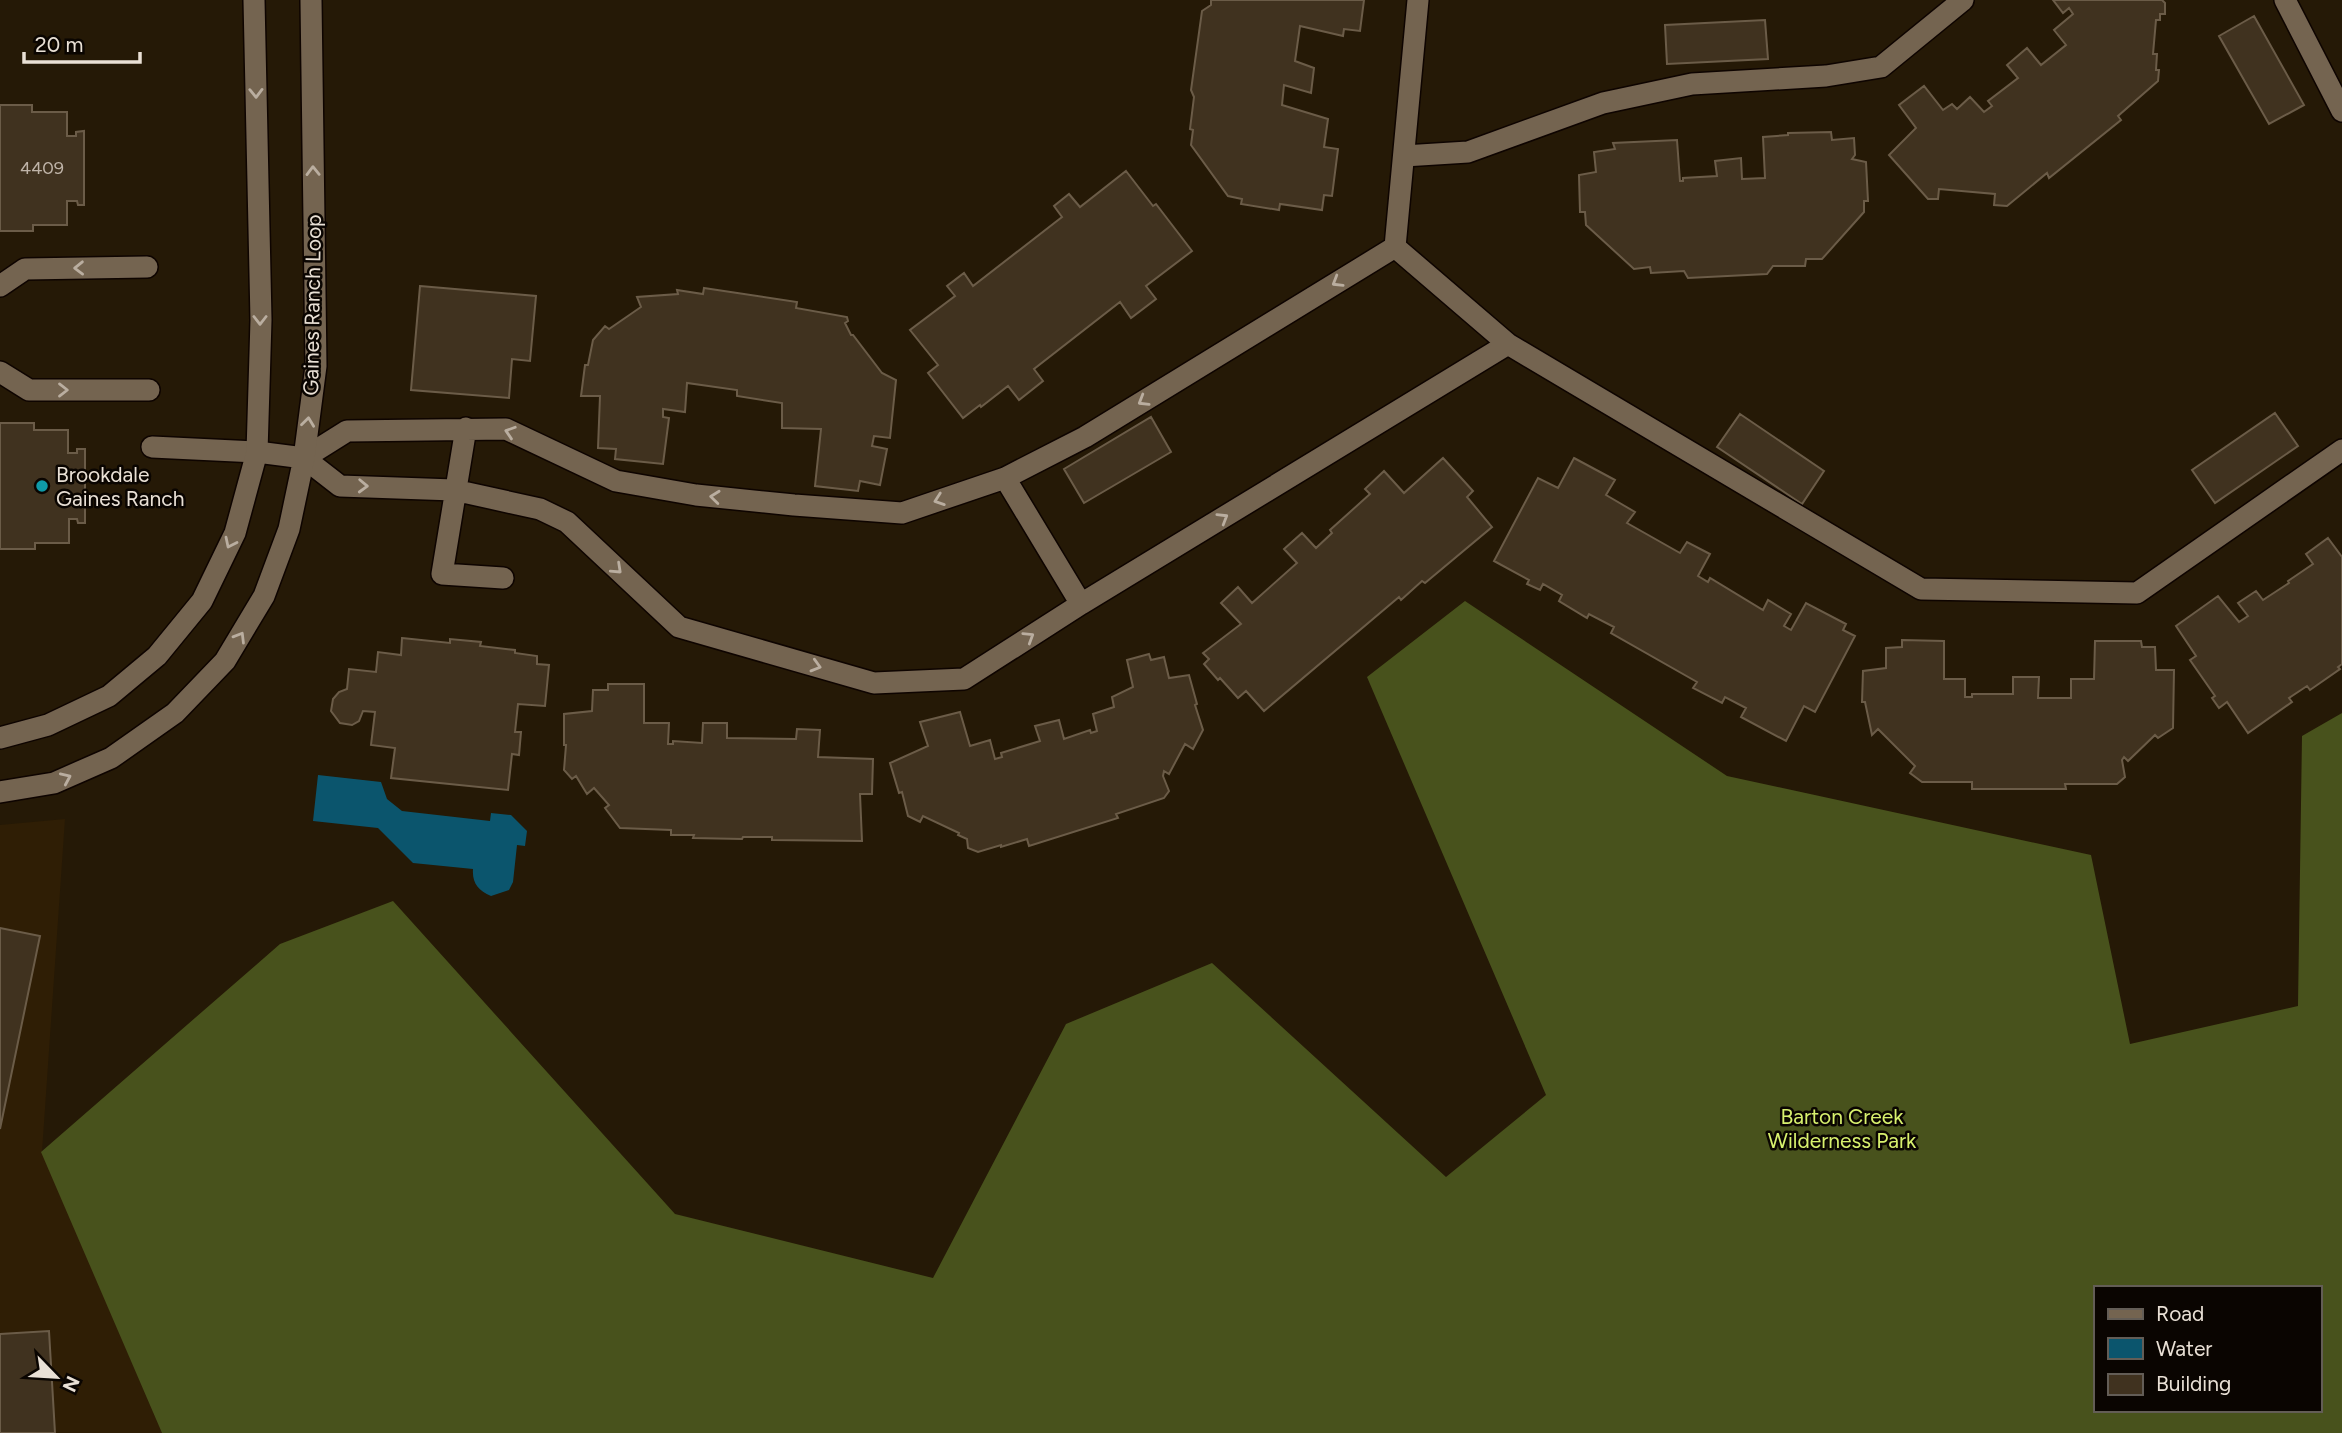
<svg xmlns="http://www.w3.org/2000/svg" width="2342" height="1433" viewBox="0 0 2342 1433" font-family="Figtree,sans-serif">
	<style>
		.built { fill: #2f1e05 }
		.forest { fill: #48521c; fill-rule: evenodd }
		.water { fill: #0b556d }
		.building { fill: #40321f; stroke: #6b5c48; stroke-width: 2 }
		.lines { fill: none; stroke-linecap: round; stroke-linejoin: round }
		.lane-casing { stroke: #0e0400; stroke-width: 24 }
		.street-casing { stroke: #0e0400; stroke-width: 24 }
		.lane { stroke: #746450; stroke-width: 21 }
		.street { stroke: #746450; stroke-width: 21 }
		.oneway { stroke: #baaea0 }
		.culture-dot { fill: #0f9aa8; stroke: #0a0501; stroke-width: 2.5 }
		.labels { text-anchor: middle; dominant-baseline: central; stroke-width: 5; stroke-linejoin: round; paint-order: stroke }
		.number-label { font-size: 18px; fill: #bfb4a8 }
		.street-label { font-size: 21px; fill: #e9e0d5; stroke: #0a0501 }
		.poi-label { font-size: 21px; fill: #e9e0d5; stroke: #0a0501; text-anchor: start }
		.park-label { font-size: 21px; fill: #d8f16e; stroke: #0a0501 }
	</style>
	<rect width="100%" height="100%" fill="#251906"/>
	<path class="built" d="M65,819L42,1152L162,1433H0V825Z"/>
	<path class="forest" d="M1465,601L1727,776L2091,855L2130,1044L2298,1006L2302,736L2342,713V1433H162L41,1152L280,944L393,901L675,1214L933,1278L1066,1024L1212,963L1446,1177L1546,1095L1367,677ZM2095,1288H2319V1410H2095Z"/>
	<path class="water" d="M318,775L381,782L387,799L402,811L490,821L491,813L511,815L527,831L525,846L517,845L513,882L509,890L491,896C478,890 472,883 473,869L413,863L378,828L313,821Z"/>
	<path class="building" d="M1211,0H1364L1360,31L1344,29L1343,36L1300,26L1295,61L1314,68L1311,93L1284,85L1282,105L1328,119L1324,147L1338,149L1332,196L1324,195L1322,210L1280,204L1279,210L1241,204L1242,199L1228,196L1191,145L1193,130L1190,129L1194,97L1191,90L1202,11L1211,5Z
		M2053,0H2162L2165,3V14H2160V20H2156L2153,54H2157L2156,70H2159L2158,81L2118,116L2121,120L2049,178L2047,173L2007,206L1994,205L1995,194L1939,189L1938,199H1928L1889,155L1916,128L1899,105L1924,86L1943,110L1952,104L1957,109L1970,97L1984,112L1992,106L1988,101L2018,78L2007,65L2027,48L2041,65L2066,45L2054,30L2073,14L2069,8L2063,13Z
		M2254,16L2304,105L2269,124L2219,36Z
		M1765,20L1768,59L1667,64L1665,25Z
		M0,105H32V112H67V136H76V132L84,131V205H78L77,201H67V225H33V231H0Z
		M1831,132L1832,140L1854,138L1855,155L1852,159L1866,162L1868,201H1864V212L1822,259H1806L1805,266H1773L1767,274L1688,278L1684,271L1651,273L1650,267L1634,269L1586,225L1585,212H1580L1579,175L1596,172L1594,152L1615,149L1613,143L1677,140L1680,181H1683V178L1717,176L1715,161L1741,158L1742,179L1765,178L1763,137L1788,135V133Z
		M1126,171L1153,206L1156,204L1192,251L1146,286L1156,299L1131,318L1120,302L1034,369L1043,381L1019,400L1008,386L981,407L980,405L963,418L928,373L938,365L910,330L955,296L947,286L964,273L973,286L1062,217L1054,206L1069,194L1080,207Z
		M420,286L536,296L530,361L512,359L509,398L411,390Z
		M704,288L797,302L796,308L847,317L848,321L845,323L851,335H853L882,373L896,380L890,438L874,436L872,446L887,449L880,485L860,481L858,491L815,486L821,429L782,428V403L737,396V390L687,383L685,412L663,409V417L669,418L663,464L615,459L616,449L598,448L600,396H581L585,365H588L593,340L605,326L609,329L641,307L637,297L678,294L677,290L703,294Z
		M2275,413L2298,446L2215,503L2192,470Z
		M1740,414L1824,471L1802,504L1717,447Z
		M1151,417L1171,452L1084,503L1064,469Z
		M0,423H34V430H68V453H77V449H85V523H78L77,519H69V543H35V549H0Z
		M1443,458L1473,491L1467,497L1492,527L1425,583L1422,581L1401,600L1399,597L1264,711L1246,691L1238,698L1220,678L1218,680L1204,664L1209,659L1203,653L1241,624L1221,603L1238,587L1252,603L1297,563L1284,549L1302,533L1316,548L1332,533L1330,530L1370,494L1365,489L1384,471L1404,493Z
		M1574,458L1615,480L1606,495L1635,512L1627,523L1680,553L1687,542L1710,554L1698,576L1708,582L1710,578L1763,610L1768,600L1791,614L1784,626L1791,630L1806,603L1846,624L1843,630L1855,636L1815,712L1804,706L1786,741L1741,717L1746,708L1725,697L1722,703L1693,688L1697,682L1611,633L1614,627L1589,614L1587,618L1559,601L1562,595L1543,584L1540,590L1527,584L1529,580L1494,561L1538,478L1558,488Z
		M2328,538L2342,557V664L2338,667L2340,669L2310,690L2307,686L2289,698L2292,702L2248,733L2227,702L2219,708L2212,698L2215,696L2190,660L2196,656L2176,626L2218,596L2239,622L2248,616L2238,603L2256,591L2263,600L2289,583L2288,581L2313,564L2306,554Z
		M402,638L450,643V639L481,642L480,646L515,650V653L537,656V664L549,665L545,706L518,704L515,732H521L519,755L512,754L508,790L391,778L395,748L371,745L375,712L363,711L359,721L352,725L340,723L331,711L333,699L339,692L347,689L349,669L376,672L378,652L401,655Z
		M1902,640L1944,641V679H1965V697H1972V694H2013V677H2039L2038,698H2071V679H2094L2095,641H2141L2142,647H2155L2156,670H2174L2173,728L2158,738L2155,735L2128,761L2124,757L2122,760L2125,777L2117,784H2065L2066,789H1972V782H1922L1910,773L1915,766L1878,729L1872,735L1865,702H1862L1863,671L1886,668V648L1902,647Z
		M1149,654L1151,660L1164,657L1169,678L1189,675L1197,704L1195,705L1203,730L1193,749L1185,744L1169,774L1164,771L1163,776L1169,791L1164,798L1116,814L1118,818L1029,846L1027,839L1001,847V845L978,852L968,848L967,839L958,835L959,833L923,816L920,822L908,816L902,792L899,793L890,763L928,746L920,722L960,712L970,746L990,740L995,759L1002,757L1001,753L1040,741L1035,726L1059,720L1064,739L1090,730L1091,733L1097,731L1093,714L1114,707L1112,697L1133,687L1127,660Z
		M608,684H644V723H669L668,744H673V741L702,743L703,723H727V738L796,739L797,729L820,730L818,757L873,759L872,794H860L862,841L772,840V837H743L742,839L693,838L694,835H671V830L620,828L605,808L609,805L594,788L587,794L576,776L572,779L564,770L566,745H564V714L592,711L593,690H608Z
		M0,928L40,936L0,1129Z
		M49,1331L55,1433H0V1334Z"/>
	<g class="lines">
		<g class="lane-casing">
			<path id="lane" d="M2285,0L2342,111
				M1404,156L1468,152L1603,103L1692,84L1826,76L1881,67L1963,0
				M1395,247L1085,437L1005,478L902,513L794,505L696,495L616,481L506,429L347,431L304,458L340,486L454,490L540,509L567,522L679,627L874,683L964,679L1081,604L1508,344
				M1395,247L1508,344L1921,589L2137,593L2342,450
				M1395,247L1418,0
				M0,286L25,269L147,267
				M0,372L29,390H149
				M466,428L442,574L503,578
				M152,447L257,452
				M1005,478L1081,604"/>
		</g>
		<g class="street-casing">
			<path id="street" d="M257,452L304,458
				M0,738L48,725L109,696L157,656L202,601L235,533L257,452L261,320L254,0
				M0,792L54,783L111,758L175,713L225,661L264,596L289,529L304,458L316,366L311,0"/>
		</g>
		<use href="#lane" class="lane"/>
		<use href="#street" class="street"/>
	</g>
	<defs><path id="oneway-chevron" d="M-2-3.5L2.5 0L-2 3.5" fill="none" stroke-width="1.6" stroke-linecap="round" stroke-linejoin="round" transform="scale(1.75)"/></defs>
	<g class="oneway">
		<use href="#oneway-chevron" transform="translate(256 93) rotate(89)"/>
		<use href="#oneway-chevron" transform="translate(313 171) rotate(-91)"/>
		<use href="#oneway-chevron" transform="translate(79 268) rotate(179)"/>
		<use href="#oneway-chevron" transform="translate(1337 282) rotate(149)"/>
		<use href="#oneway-chevron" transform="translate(260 320) rotate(90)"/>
		<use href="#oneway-chevron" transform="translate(63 390)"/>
		<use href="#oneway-chevron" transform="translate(1143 401) rotate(149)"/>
		<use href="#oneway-chevron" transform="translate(308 422) rotate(-83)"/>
		<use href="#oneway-chevron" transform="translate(510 432) rotate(-162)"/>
		<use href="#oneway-chevron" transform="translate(363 486) rotate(2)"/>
		<use href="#oneway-chevron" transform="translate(715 497) rotate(-174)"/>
		<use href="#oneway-chevron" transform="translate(939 500) rotate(161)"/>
		<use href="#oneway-chevron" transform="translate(1223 518) rotate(-31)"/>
		<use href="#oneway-chevron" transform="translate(230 543) rotate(116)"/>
		<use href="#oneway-chevron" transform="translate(617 569) rotate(43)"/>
		<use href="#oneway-chevron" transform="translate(240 637) rotate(-59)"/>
		<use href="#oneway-chevron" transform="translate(1029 637) rotate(-32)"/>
		<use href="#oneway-chevron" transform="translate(816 666) rotate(16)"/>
		<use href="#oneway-chevron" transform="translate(66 778) rotate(-24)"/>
	</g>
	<circle class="culture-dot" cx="42" cy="486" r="7"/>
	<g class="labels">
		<g class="number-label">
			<text x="42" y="168">4409</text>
		</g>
		<g class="street-label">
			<text transform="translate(312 305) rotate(-89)">Gaines Ranch Loop</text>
		</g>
		<g class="poi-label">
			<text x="56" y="474">Brookdale<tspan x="56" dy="24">Gaines Ranch</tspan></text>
		</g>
		<g class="park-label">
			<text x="1842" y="1116">Barton Creek<tspan x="1842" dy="24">Wilderness Park</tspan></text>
		</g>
	</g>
	<rect x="2094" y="1286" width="228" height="126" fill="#0a0501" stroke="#635d56" stroke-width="2"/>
	<rect x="2108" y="1309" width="35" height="10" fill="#746450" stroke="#635d56" stroke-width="2"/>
	<text x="2156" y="1321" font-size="21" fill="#e9e0d5">Road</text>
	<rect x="2108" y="1338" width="35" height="21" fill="#0b556d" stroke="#635d56" stroke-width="2"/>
	<text x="2156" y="1356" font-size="21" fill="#e9e0d5">Water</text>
	<rect x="2108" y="1374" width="35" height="21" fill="#40321f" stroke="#635d56" stroke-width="2"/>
	<text x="2156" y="1391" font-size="21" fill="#e9e0d5">Building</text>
	<g transform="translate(56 1377) rotate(115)" stroke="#0a0501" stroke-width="5" paint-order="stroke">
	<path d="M0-5L12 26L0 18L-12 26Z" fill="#e9e0d5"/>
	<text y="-10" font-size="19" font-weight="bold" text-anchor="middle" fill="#e9e0d5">N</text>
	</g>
	<path d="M24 52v10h116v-10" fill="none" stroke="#e9e0d5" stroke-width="3.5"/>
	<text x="35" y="52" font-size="21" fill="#e9e0d5" stroke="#0a0501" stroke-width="5" paint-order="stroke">20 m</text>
</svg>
